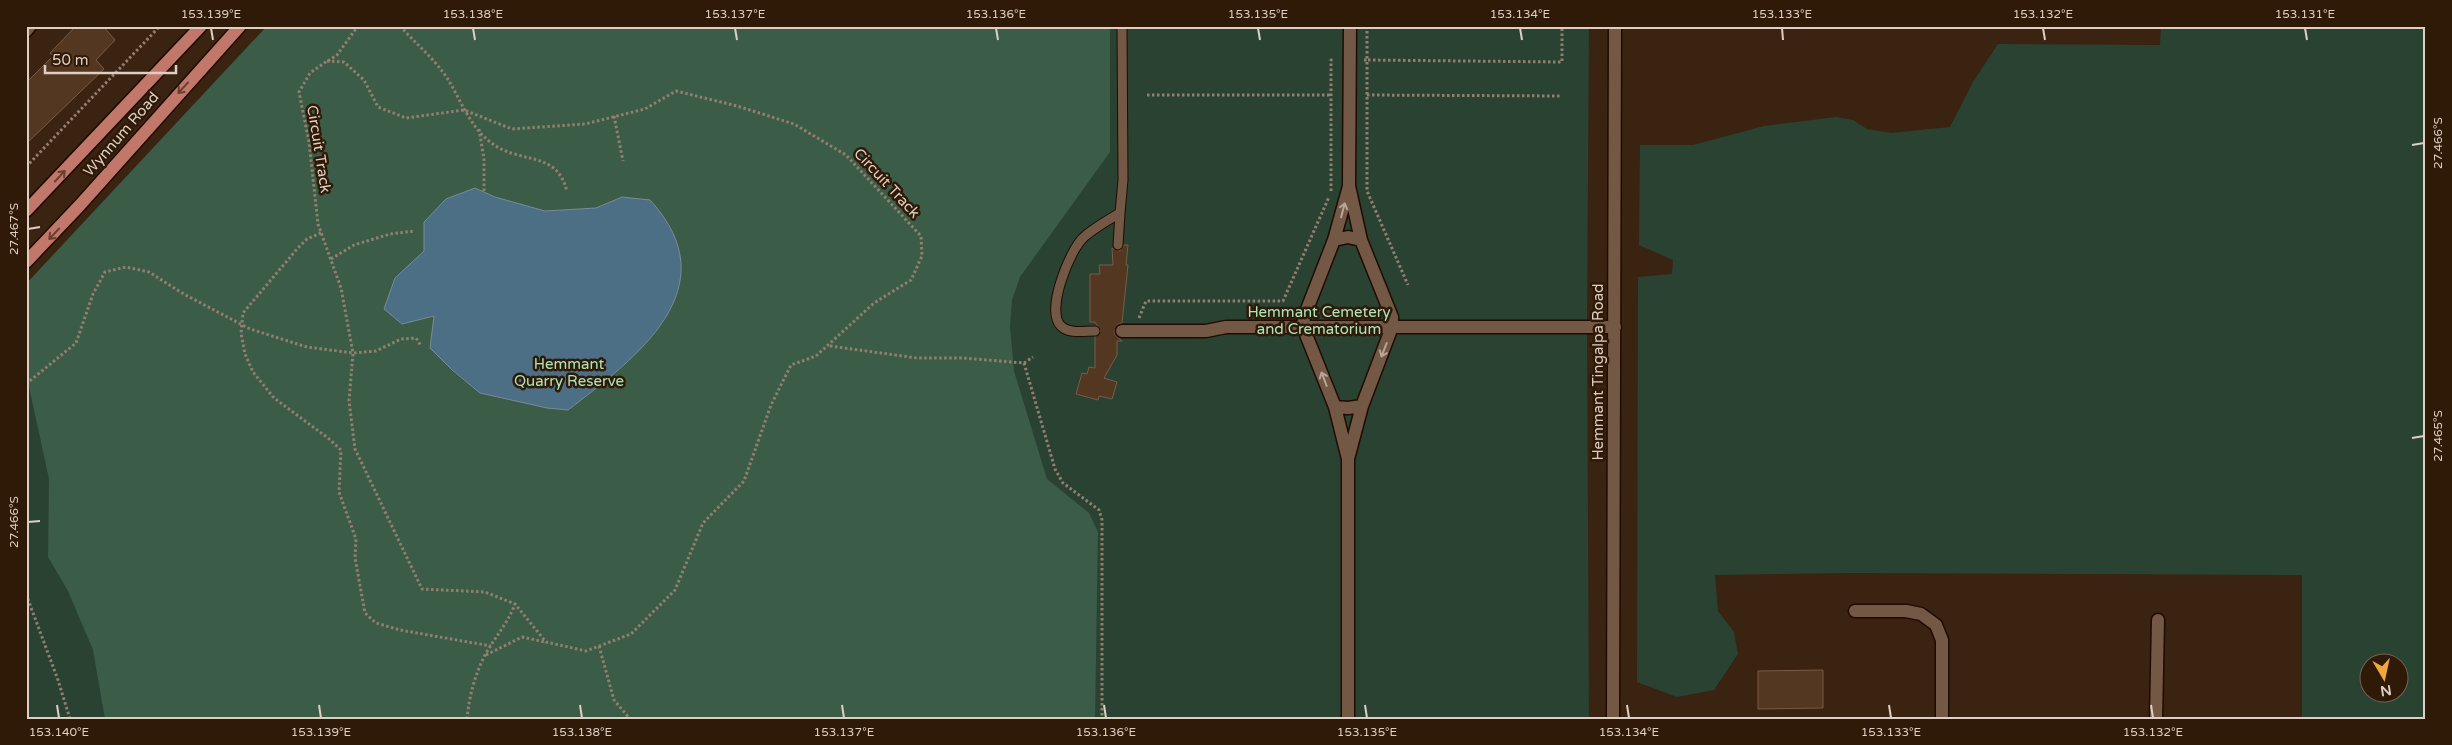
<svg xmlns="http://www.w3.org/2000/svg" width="2452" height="745" viewBox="0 0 2452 745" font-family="'Varela Round',sans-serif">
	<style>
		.built { fill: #472912 }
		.green { fill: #2a4232; fill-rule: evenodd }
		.forest { fill: #3b5c46; fill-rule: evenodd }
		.water { fill: #4c6f86; stroke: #788c98 }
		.building { fill: #543721; stroke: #775c49 }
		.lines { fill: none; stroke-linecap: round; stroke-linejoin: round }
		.service-casing { stroke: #200b00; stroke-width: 11 }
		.minor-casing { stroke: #200b00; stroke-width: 15 }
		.tertiary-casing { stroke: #200b00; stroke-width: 15 }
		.primary-casing { stroke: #200b00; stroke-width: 15 }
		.path { stroke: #927f70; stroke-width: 3; stroke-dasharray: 2.5 2.5; stroke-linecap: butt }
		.service { stroke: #735845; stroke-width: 9 }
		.minor { stroke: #735845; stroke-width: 12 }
		.tertiary { stroke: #735845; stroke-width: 12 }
		.primary { stroke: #c1786b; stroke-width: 12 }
		.oneway { stroke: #693f2f }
		.oneway2 { stroke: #b9a597 }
		.ticks { fill: none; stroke: #decec3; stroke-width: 2 }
		.labels { text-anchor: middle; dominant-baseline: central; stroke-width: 5; stroke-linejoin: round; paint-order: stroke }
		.street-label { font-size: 15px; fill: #decec3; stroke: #2f1907 }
		.park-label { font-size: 15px; fill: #a9e6bd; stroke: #2f1907 }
		.neatline { fill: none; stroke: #decec3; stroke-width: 2 }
		.ticks-label { font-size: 12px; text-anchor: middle; fill: #decec3 }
	</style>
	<rect width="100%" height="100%" fill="#3a2310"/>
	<path class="built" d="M2423,565H2426V719H2423Z"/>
	<path class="green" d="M267,26H1589L1587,327L1589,719H26V284Z
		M2161,26H2426V565L2423,566V719H2302V575L1850,573L1715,575L1718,611L1734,632L1738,654L1714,690L1677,697L1637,682L1638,277L1672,274L1673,260L1639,245L1640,145H1693L1764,126L1836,117L1853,120L1867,129L1891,133L1950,127L1973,82L1998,44L2160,45ZM2400,662V692H2370V662Z"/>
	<path class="forest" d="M267,26H1110V152L1020,277L1012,300L1010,326L1014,371L1047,479L1089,513L1098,532L1095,719H105L93,650L68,591L48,557L49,479L26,373V284ZM475,188L495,197L545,211L596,208L622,197L511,399L480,393L452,371L430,348L435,315L395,278L424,251Z"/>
	<path class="water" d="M475,188L495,197L545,211L596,208L622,197L650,200C731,288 636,358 568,410L547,408L480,393L452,370L430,348L434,316L402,324L384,309L395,278L424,251V222L446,199Z"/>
	<path class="building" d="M76,26H103L115,40L96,60L104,69L26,144V83L53,56L50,53Z
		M1124,245H1128L1126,265H1128L1122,323L1118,324L1114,331L1115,335L1122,341H1117V355L1104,378L1117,382L1112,399L1099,396L1098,400L1076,394L1082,373L1087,374L1089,367L1095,368V337L1101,331L1095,322H1090V274H1100L1099,265H1113L1112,248L1120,251Z
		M1823,670V708L1758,709V671Z"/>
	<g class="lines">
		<g class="service-casing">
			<path id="service" d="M1120,213L1123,180L1122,26
				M1095,331C1084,331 1069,334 1061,326C1045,311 1070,249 1084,237C1094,228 1108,220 1120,213L1118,245"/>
		</g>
		<g class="minor-casing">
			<path id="minor" d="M26,31L30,26
				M1349,186L1350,26
				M1334,240L1348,237L1361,240
				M1122,331H1206L1226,327H1615
				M1335,407L1348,408L1362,406
				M1855,611H1906L1921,614L1936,625L1942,640V719
				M1348,719V459L1362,406L1392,327V317L1361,240L1349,186L1334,240L1304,317L1303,327L1335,407L1348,459
				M2156,719L2158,620"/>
		</g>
		<g class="tertiary-casing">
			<path id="tertiary" d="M1613,719L1615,26"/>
		</g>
		<g class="primary-casing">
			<path id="primary" d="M26,211L201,26
				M26,262L80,205L240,26"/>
		</g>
		<path class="path" d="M400,26C416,44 436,60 449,81C461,101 470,126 489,141C518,166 557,148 567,192
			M1367,26V60L1562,62V26
			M1364,60H1367V191L1408,285
			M327,61L344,62L364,80L378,107L406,118L464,110L512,129L585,124L645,109L676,91L737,106L794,124L846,155L921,236L922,256L911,280L874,303L816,356L791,365L771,405L744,481L703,523L675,590L631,634L586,651L546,642L515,604L485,592L422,589L355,449L349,401L353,353L341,288L318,224L309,142L299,92L310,73Z
			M328,61L337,55L358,26
			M1147,95H1331
			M1367,95L1562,96
			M614,116L623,161
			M479,129L484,159V192
			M26,167L160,26
			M1331,191V60H1335
			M321,233L307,239L297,249L243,313L241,333L245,354L253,372L274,398L328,438L341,450L339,492L356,539L355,558L365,613L376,623L400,630L491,646
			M331,259L354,245L390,234L414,231
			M1139,318L1146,301H1283L1329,197
			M830,346L917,358H963L1024,363L1033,357
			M1024,363L1055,469L1063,483L1099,510L1102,520V719
			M26,384L76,343L93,294L105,272L126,267L149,272L182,293L250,329L307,347L353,353L376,351L401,339L416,338L421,346
			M26,493V513
			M26,594L58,680L70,719
			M599,646L614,700L630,719
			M486,655L522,637L545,642
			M467,719C469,697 475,674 485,655C495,637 508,623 515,604"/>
		<use href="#service" class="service"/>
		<use href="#minor" class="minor"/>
		<use href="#tertiary" class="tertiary"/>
		<use href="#primary" class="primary"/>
	</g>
	<defs><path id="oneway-shaft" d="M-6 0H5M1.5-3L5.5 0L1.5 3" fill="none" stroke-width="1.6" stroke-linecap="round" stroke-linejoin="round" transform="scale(1.25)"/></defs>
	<g class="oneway">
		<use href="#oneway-shaft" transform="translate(183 88) rotate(132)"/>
		<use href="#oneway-shaft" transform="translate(60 176) rotate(-47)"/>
		<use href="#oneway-shaft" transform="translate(54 234) rotate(133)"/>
	</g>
	<g class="oneway2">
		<use href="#oneway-shaft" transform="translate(1343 210) rotate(-75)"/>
		<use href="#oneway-shaft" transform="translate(1384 350) rotate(111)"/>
		<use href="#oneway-shaft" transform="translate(1324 379) rotate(-111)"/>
	</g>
	<path class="ticks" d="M211,28L213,40M473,28L475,40M735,28L737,40M996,28L998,40M1258,28L1260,40M1520,28L1522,40M1782,28L1783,40M2043,28L2045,40M2305,28L2307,40M2412,145L2424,143M28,229L40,227M2412,438L2424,436M28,522L40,521M57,705L59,718M319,705L321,718M580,705L582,718M842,705L844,718M1104,705L1106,718M1365,705L1367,718M1627,705L1629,718M1889,705L1891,718M2151,705L2153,718"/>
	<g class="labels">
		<g class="street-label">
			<text transform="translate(121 134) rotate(-49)">Wynnum Road</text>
			<text transform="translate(319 149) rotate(81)">Circuit Track</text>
			<text transform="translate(887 183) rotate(47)">Circuit Track</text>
			<text transform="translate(1598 372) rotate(-90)">Hemmant Tingalpa Road</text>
		</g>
		<g class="park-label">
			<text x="1319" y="312">Hemmant Cemetery<tspan x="1319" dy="17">and Crematorium</tspan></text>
			<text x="569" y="364">Hemmant<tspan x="569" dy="17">Quarry Reserve</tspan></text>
		</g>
	</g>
	<rect width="2452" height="745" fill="none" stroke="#2f1907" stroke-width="55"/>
	<g transform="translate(2384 678) rotate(171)"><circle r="24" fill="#2f1907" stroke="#756152"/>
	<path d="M0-4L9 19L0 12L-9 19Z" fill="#efa73e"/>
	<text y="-8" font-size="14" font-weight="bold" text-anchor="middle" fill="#decec3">N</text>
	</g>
	<path d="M45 65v8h131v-8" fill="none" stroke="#decec3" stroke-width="2.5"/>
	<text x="52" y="65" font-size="15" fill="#decec3" stroke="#2f1907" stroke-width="4" paint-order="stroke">50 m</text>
	<rect x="28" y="28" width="2396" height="690" class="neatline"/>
	<g class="ticks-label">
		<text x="211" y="18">153.139°E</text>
		<text x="473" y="18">153.138°E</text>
		<text x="735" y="18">153.137°E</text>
		<text x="996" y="18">153.136°E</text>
		<text x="1258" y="18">153.135°E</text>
		<text x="1520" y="18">153.134°E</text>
		<text x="1782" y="18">153.133°E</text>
		<text x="2043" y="18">153.132°E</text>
		<text x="2305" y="18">153.131°E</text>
		<text transform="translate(2438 143) rotate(-90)" y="4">27.466°S</text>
		<text transform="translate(14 229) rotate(-90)" y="4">27.467°S</text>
		<text transform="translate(2438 436) rotate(-90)" y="4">27.465°S</text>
		<text transform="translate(14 522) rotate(-90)" y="4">27.466°S</text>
		<text x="59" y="736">153.140°E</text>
		<text x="321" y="736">153.139°E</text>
		<text x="582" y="736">153.138°E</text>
		<text x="844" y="736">153.137°E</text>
		<text x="1106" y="736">153.136°E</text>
		<text x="1367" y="736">153.135°E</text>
		<text x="1629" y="736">153.134°E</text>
		<text x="1891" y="736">153.133°E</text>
		<text x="2153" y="736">153.132°E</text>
	</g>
</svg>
